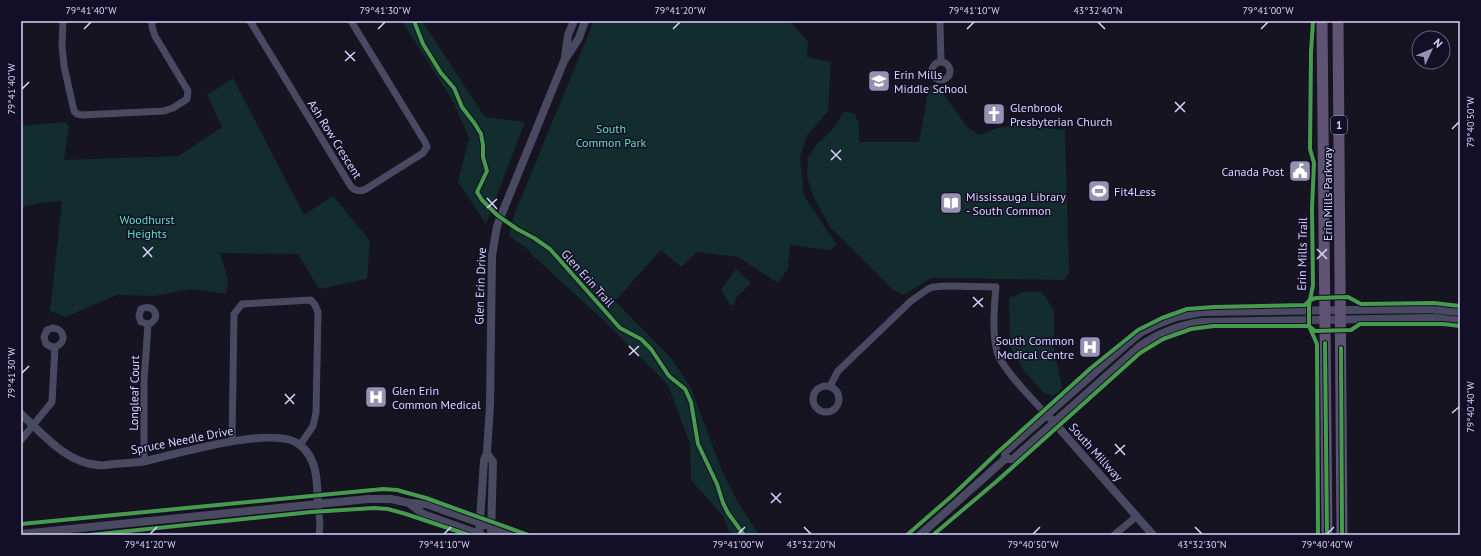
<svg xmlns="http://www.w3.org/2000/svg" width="1481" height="556" viewBox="0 0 1481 556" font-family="'PT Sans',sans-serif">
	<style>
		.green { fill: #132c2d }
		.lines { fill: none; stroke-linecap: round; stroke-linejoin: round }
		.minor { stroke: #4a4962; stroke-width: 7 }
		.tertiary { stroke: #4a4962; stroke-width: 8 }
		.primary { stroke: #5e5373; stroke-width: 11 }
		.cycleway-casing { stroke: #130f26; stroke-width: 6 }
		.cycleway { stroke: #469c4c; stroke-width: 4 }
		.ticks { fill: none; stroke: #d9d4ff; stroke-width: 1.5 }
		.labels { text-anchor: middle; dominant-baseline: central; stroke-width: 3; stroke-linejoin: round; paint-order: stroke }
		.shield { fill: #130f26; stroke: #9e99be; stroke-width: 1 }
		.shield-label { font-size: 11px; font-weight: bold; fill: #d9d4ff }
		.poi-label { font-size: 12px; fill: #d9d4ff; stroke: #130f26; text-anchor: start }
		.park-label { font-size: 12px; fill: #5fe0c0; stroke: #130f26 }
		.street-label { font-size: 12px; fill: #d9d4ff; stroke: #130f26 }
		.neatline { fill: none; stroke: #d9d4ff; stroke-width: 1.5 }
		.ticks-label { font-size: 10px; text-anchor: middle; fill: #d9d4ff }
	</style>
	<rect width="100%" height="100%" fill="#161421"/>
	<path class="green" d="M402,21H422L485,117L525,122L486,224L458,182L469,138L454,103Z
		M594,21H790L808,42L807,57L831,62L828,111L807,136L800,157L804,196L837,245L830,250L790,245L788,269L778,283L738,257L697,252L681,267L661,250L615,301L670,357L691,388L722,471L737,501L759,535H731L723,516L691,480L690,444L668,385L600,317L531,254L529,250L509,236L514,215Z
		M233,78L304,215L333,196L370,241L367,279L319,289L298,254L220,253L228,280L226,294L192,289L154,296L117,295L65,317L50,311L62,201L45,202L21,207V126L65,122L69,126L64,160L179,156L222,127L207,95Z
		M929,86H938L967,127L980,135L994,129L1014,125L1065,130L1069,273L1064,280L931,278L904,295L893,290L830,227L813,196L807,176L808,158L816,145L834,128L844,111L855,114L859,124V142H919Z
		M736,269L751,283L735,299L736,301L731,306L721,290Z
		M1023,292H1042L1054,310V350L1062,387L1058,393L1053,396L1044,393L1024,371L1010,346L1009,298Z"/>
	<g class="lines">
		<path class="minor" d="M63,21L62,45L64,66L74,111L77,114L82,115L164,111L173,108L187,99L188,91L155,36L152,27V21
			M250,21L350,185C354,191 360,192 366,189L423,153L427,147L425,142L351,21
			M940,21L941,62
			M932 71a9 9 0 1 1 18 0a9 9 0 1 1-18 0Z
			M830,386L838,371L911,301L928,289L933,287L946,286L996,287C994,306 992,333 997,352C1002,369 1034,401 1047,415
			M813 399a13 13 0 1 1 26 0a13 13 0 1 1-26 0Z
			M21,440L52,402L55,347C67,343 65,329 53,328L47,330L44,337L46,344L52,347H55
			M232,441L234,314L242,304L311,300L315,305L318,312L316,413L313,426L300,445
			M144,461V382L148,324C162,320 155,302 141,309L139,316L141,322L148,324
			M318,504L320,524L319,535
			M1114,535L1137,516"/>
		<path class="tertiary" d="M565,57L568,35L574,21
			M21,414C43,434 66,463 98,465C102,466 108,465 113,464C124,463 135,463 146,461C177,454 276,424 300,445C318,459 317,483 318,504
			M1051,419L1153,535
			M487,453L493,462L491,535
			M1005,459H1013L1140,346C1159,333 1179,325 1202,322L1435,318L1460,321
			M409,503L423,514L482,535
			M21,534L368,499H391L409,503L426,504L514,535
			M479,535L484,460L487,453L490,405L492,256L497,226L505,206L564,61L579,38L585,21
			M920,535L1005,459V452L1120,350L1140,333L1158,324L1176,317L1202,312L1430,309L1460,312"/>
		<path class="primary" d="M1322,21L1327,535
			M1338,21L1342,535"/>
		<g class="cycleway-casing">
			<path id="cycleway" d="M414,21L423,44L441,73L454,88L462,107L475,124L481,134L483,145V157L487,171L477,192L482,200L497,215L517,229L534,238L550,249L620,328L641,339L651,349L669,376L685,389L691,402L698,444L717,484L723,503L728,513L744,535
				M1313,21L1311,52L1310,149L1314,163L1312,208L1313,285L1309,305V326L1317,344L1318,535
				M1325,343L1327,535
				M1341,348L1342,535
				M21,524L383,489L397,490L426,498L528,535
				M90,535L311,512L374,508L388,509L406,514L469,535
				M907,535L953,495L997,453L1091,368L1138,330L1162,318L1187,309L1214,307L1305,305L1310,300L1316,298L1348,297L1361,304L1434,303L1460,306
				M933,535L997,481L1140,353L1163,339L1191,329L1214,326H1309L1315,331L1351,330L1360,324H1443L1460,326"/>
		</g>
		<use href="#cycleway" class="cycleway"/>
	</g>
	<path class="ticks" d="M1098,22L1105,29M84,29L91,22M378,29L385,22M673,29L680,22M967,29L974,22M1261,29L1268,22M345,51L355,61M345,61L355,52M22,89L29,82M1175,102L1185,112M1175,112L1185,102M1452,129L1459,122M831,150L841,160M831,160L841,150M487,198L497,209M487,208L497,199M143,247L152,257M1317,249L1327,259M143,257L153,247M1317,259L1327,249M973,297L983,307M973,307L983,298M629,346L639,356M629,355L639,346M22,373L29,366M285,394L294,404M285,404L295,394M1452,413L1459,407M1115,444L1125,455M1115,454L1125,445M771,493L781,503M771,503L781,493M804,527L811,534M1195,527L1202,534M150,534L157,527M444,534L451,527M738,534L745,527M1033,534L1040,527M1327,534L1334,527"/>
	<defs>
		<g id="school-square" transform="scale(1.15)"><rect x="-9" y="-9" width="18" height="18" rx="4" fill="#9591b1" stroke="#130f26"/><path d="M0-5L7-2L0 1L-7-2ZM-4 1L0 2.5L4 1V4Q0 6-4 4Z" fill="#fff"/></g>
		<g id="church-square" transform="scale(1.15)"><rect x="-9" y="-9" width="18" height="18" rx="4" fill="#9591b1" stroke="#130f26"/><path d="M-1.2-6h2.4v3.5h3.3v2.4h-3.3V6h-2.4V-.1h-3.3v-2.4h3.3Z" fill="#fff"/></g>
		<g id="civic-square" transform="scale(1.15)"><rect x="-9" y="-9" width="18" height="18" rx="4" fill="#9591b1" stroke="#130f26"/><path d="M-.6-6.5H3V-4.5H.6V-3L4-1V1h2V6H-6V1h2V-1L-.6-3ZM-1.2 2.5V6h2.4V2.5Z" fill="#fff"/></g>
		<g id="stadium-square" transform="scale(1.15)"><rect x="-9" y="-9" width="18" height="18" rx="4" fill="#9591b1" stroke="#130f26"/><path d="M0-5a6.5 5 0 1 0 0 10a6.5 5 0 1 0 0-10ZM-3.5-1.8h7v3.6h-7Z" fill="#fff"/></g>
		<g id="library-square" transform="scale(1.15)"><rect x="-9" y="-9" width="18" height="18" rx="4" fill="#9591b1" stroke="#130f26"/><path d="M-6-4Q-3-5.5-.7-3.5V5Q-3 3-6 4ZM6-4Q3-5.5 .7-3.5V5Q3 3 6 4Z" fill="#fff"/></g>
		<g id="hospital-square" transform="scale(1.15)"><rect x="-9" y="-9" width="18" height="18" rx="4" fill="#9591b1" stroke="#130f26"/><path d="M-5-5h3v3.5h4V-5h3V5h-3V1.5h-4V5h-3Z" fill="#fff"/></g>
	</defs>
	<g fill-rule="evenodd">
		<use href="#school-square" x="879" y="81"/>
		<use href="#church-square" x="994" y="114"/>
		<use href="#civic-square" x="1300" y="171"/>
		<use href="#stadium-square" x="1099" y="191"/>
		<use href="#library-square" x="951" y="203"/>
		<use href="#hospital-square" x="1090" y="347"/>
		<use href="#hospital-square" x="376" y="397"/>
	</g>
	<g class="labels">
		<rect class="shield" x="1331" y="116" width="16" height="18" rx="3"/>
		<g class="shield-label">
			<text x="1339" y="125">1</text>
		</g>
		<g class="poi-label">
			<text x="894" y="74">Erin Mills<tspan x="894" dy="14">Middle School</tspan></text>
			<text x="1010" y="107">Glenbrook<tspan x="1010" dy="14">Presbyterian Church</tspan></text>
			<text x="1284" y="171" text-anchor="end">Canada Post</text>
			<text x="1114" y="191">Fit4Less</text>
			<text x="966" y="196">Mississauga Library<tspan x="966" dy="14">- South Common</tspan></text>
			<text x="1074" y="340" text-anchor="end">South Common<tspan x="1074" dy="14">Medical Centre</tspan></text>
			<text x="392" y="390">Glen Erin<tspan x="392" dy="14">Common Medical</tspan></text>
		</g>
		<g class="park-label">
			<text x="611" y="128">South<tspan x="611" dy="14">Common Park</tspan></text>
			<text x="147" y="219">Woodhurst<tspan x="147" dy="14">Heights</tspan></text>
		</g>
		<g class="street-label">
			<text transform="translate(335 139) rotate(58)">Ash Row Crescent</text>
			<text transform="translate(1327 194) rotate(-90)">Erin Mills Parkway</text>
			<text transform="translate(1302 254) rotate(-89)">Erin Mills Trail</text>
			<text transform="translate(588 278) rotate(48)">Glen Erin Trail</text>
			<text transform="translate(480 286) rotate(-88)">Glen Erin Drive</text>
			<text transform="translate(134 393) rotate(-89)">Longleaf Court</text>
			<text transform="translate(182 440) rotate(-11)">Spruce Needle Drive</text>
			<text transform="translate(1096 452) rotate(48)">South Millway</text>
		</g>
	</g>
	<rect width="1481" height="556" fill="none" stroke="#130f26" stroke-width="44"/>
	<g transform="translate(1431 50) rotate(46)"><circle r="19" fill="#130f26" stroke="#625e7d"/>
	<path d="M0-3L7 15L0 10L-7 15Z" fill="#9591b1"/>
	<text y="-6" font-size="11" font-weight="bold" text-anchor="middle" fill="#d9d4ff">N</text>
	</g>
	<rect x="22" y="22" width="1437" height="512" class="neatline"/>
	<g class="ticks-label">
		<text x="91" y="14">79°41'40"W</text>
		<text x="385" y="14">79°41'30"W</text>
		<text x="680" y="14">79°41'20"W</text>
		<text x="974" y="14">79°41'10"W</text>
		<text x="1098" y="14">43°32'40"N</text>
		<text x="1268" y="14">79°41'00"W</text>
		<text transform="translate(11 89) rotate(-90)" y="4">79°41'40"W</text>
		<text transform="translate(1470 122) rotate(-90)" y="4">79°40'50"W</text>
		<text transform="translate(11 373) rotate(-90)" y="4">79°41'30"W</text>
		<text transform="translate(1470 407) rotate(-90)" y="4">79°40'40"W</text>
		<text x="150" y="548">79°41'20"W</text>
		<text x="444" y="548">79°41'10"W</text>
		<text x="738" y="548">79°41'00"W</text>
		<text x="811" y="548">43°32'20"N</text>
		<text x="1033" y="548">79°40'50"W</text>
		<text x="1202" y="548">43°32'30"N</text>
		<text x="1327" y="548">79°40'40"W</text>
	</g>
</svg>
